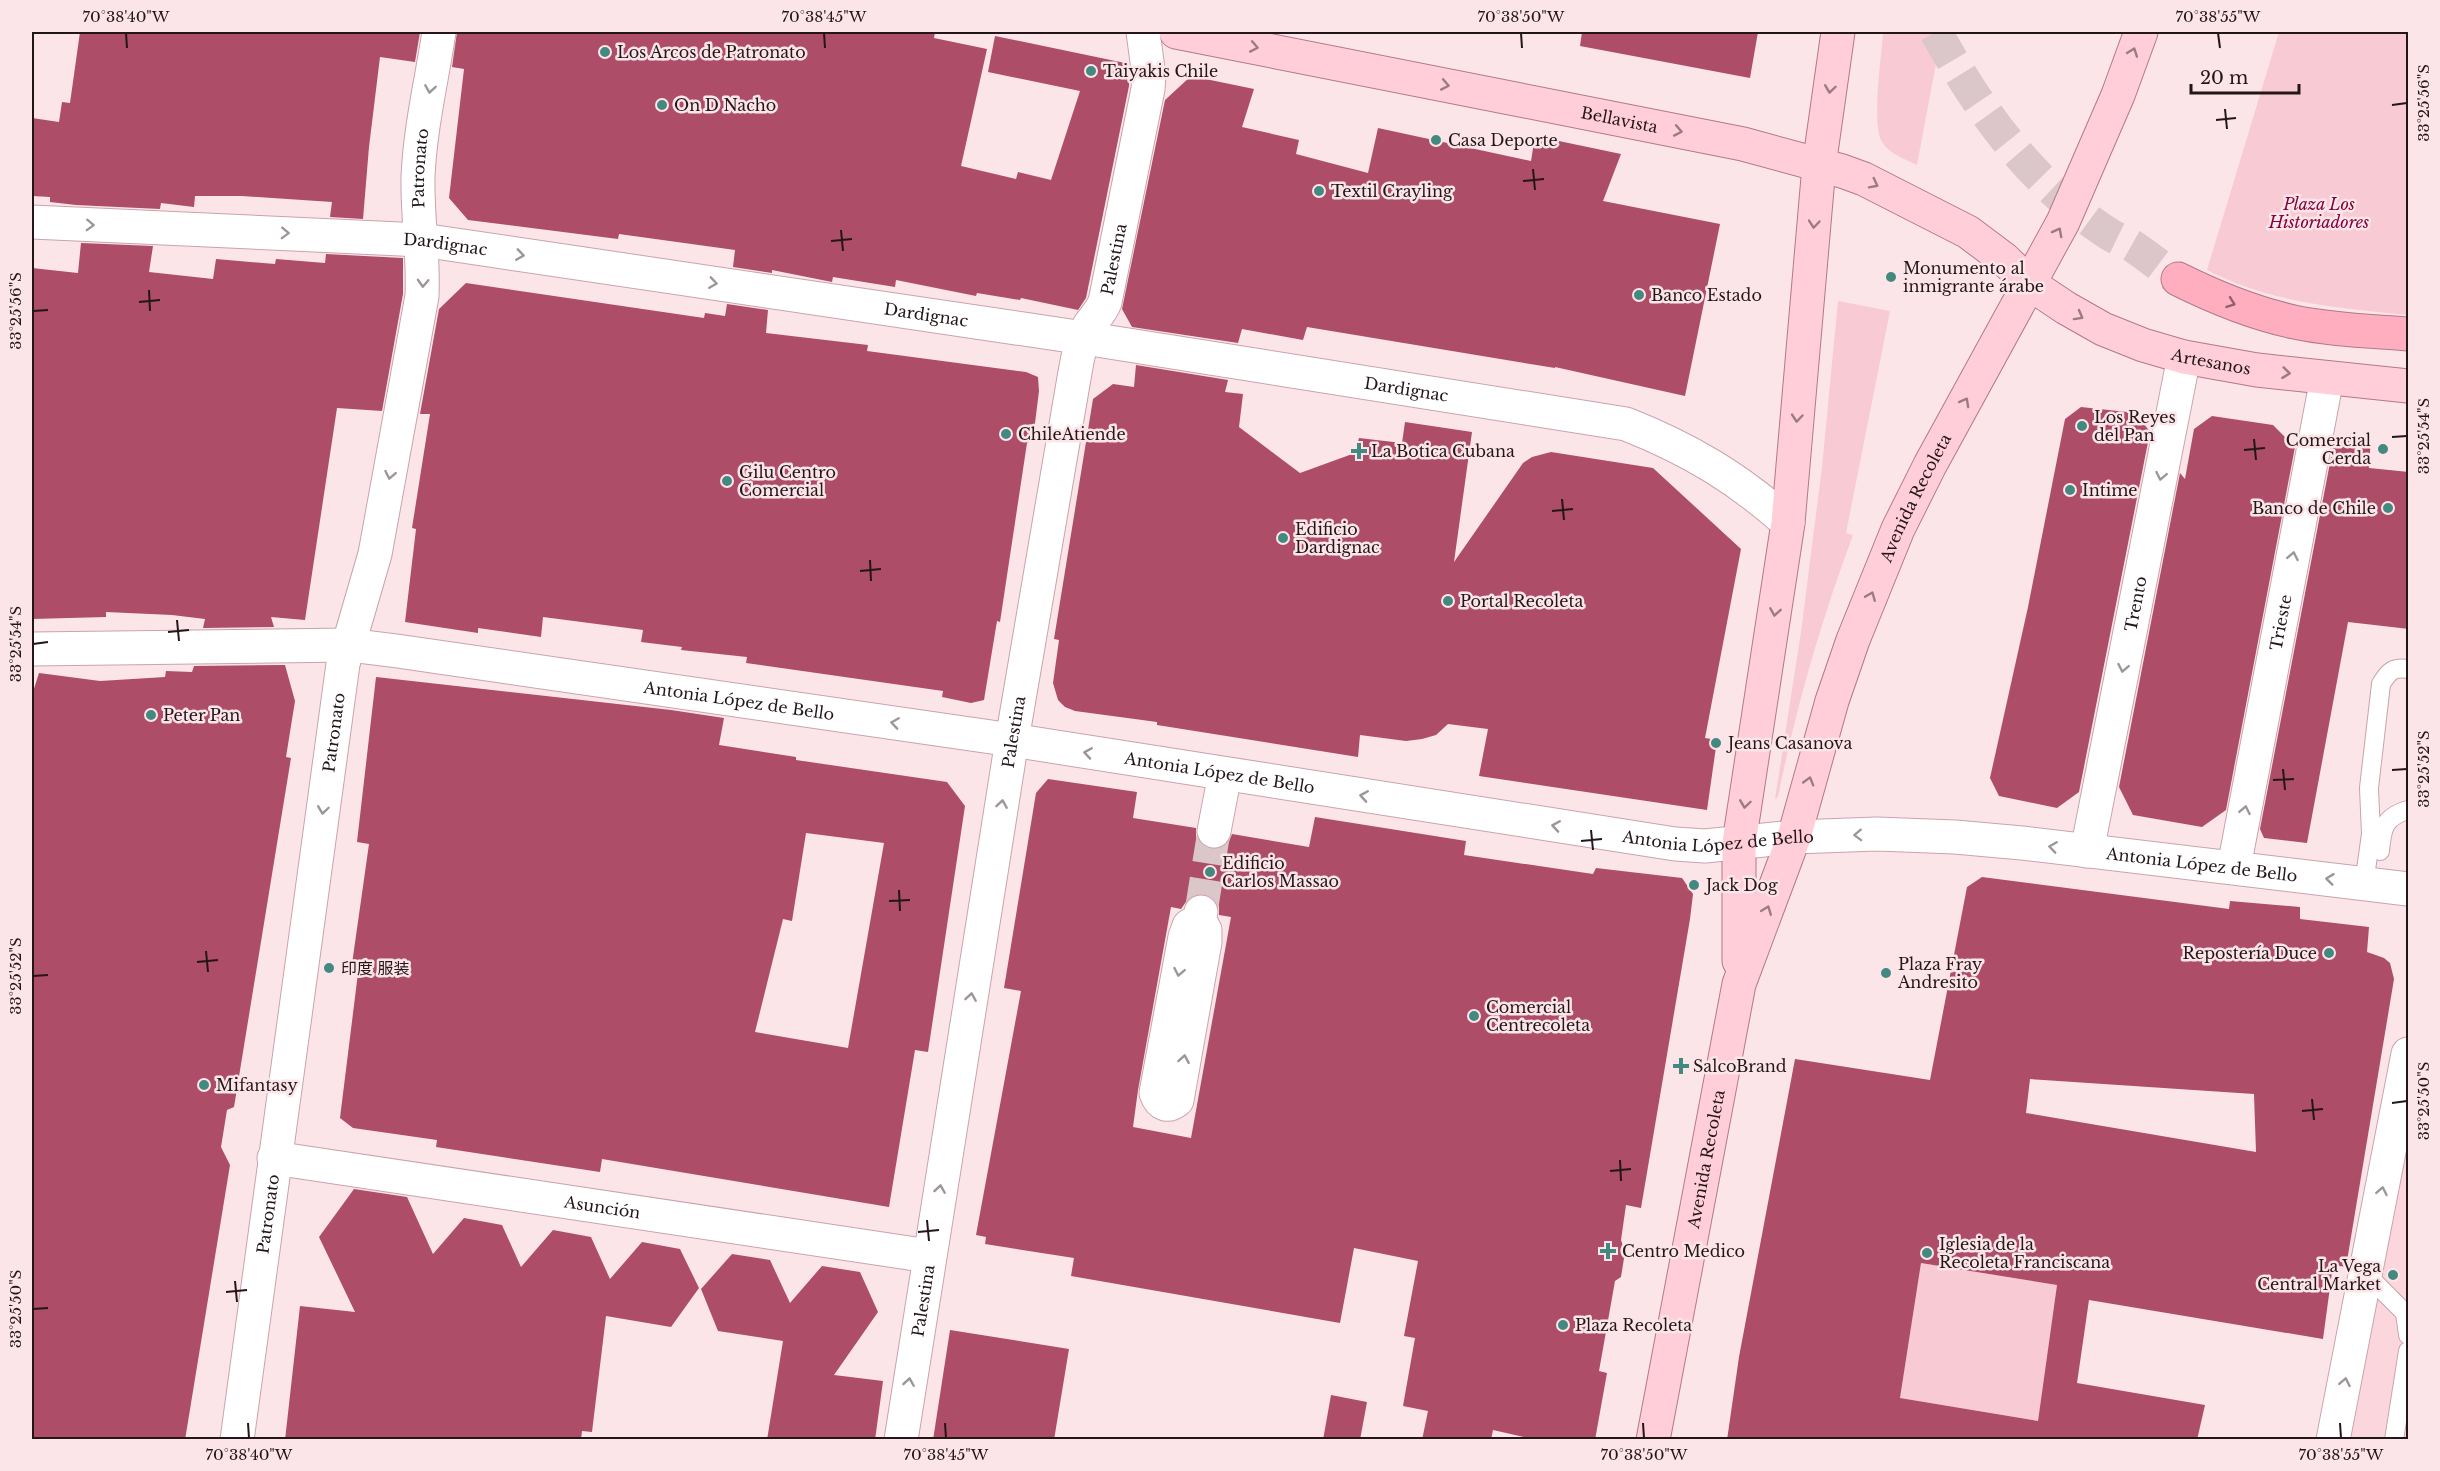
<svg xmlns="http://www.w3.org/2000/svg" width="2440" height="1471" viewBox="0 0 2440 1471" font-family="'Libre Baskerville','Noto Sans SC',serif">
	<style>
		.built { fill: #fcd6dd }
		.green { fill: #f8cad3 }
		.building { fill: #ae4d67; fill-rule: evenodd }
		.lines { fill: none; stroke-linecap: round; stroke-linejoin: round }
		.street-tunnel { stroke: #dbc6ca; stroke-width: 33; stroke-dasharray: 33 16; stroke-linecap: butt }
		.highway-tunnel { stroke: #dbc6ca; stroke-width: 33; stroke-dasharray: 33 16; stroke-linecap: butt }
		.lane-casing { stroke: #c8a4ab; stroke-width: 20 }
		.street-casing { stroke: #c8a4ab; stroke-width: 35 }
		.primary-casing { stroke: #b27986; stroke-width: 35 }
		.highway-casing { stroke: #b27986; stroke-width: 35 }
		.lane { stroke: #fff; stroke-width: 18 }
		.street { stroke: #fff; stroke-width: 33 }
		.primary { stroke: #ffced9; stroke-width: 33 }
		.highway { stroke: #ffaec0; stroke-width: 33 }
		.oneway { stroke: #9c7b83 }
		.oneway2 { stroke: #9c9698 }
		.oneway3 { stroke: #91626c }
		.ticks { fill: none; stroke: #231619; stroke-width: 2 }
		.poi-dot { fill: #438980; stroke: #fce5e9; stroke-width: 2 }
		.labels { text-anchor: middle; dominant-baseline: central; stroke-width: 5; stroke-linejoin: round; paint-order: stroke }
		.poi-label { font-size: 16px; fill: #231619; stroke: #fce5e9; text-anchor: start }
		.street-label { font-size: 16px; fill: #231619; stroke: #fce5e9 }
		.park-label { font-size: 16px; font-style: italic; fill: #85003a; stroke: #fce5e9 }
		.neatline { fill: none; stroke: #231619; stroke-width: 2 }
		.ticks-label { font-size: 15px; text-anchor: middle; fill: #231619 }
	</style>
	<rect width="100%" height="100%" fill="#fce5e9"/>
	<path class="built" d="M2408,1110V1439H2346Z"/>
	<path class="green" d="M1883,32H1942L1917,165C1904,159 1890,154 1882,142C1871,124 1882,55 1883,32Z
		M2279,32H2408V315C2340,308 2270,303 2207,270Z
		M1838,301L1890,311L1846,533L1853,535C1821,621 1796,707 1778,797L1775,799L1801,632L1822,467Z
		M1921,1263L2057,1285L2038,1421L1900,1398Z"/>
	<path class="building" d="M80,32H420L415,62L380,57L369,147L363,219L330,217L332,202L242,196H195L194,207L161,203L160,209L76,205L50,202V197L32,196V118L59,122L62,102L70,103Z
		M457,32H935L934,38L987,49L961,166L1016,179L1018,172L1051,180L1080,91L988,72L995,36L1125,63L1129,71V86L1086,298L1078,310L1021,298L1020,300L977,293L976,296L896,280L895,287L833,277L832,282L772,270V273L733,267L735,250L619,234L618,239L468,220L449,198L464,69L452,67Z
		M1582,32H1758L1750,78L1580,46Z
		M1191,76L1254,89L1242,127L1299,140L1296,154L1368,173L1378,128L1531,161L1535,136L1621,154L1603,201L1720,224L1685,396L1555,367V368L1307,327L1303,340L1242,329L1238,343L1132,327L1122,309L1165,100Z
		M81,243L153,246L149,272L213,279L216,259L275,264L276,259L325,263L326,254L403,258V294L382,411L337,408L305,620L271,617L274,627L203,628L205,619L172,615L106,612V617L32,619V268L78,273Z
		M466,283L704,318L705,313L725,316L727,304L768,310L766,333L868,345L867,351L1026,372L1038,377L1039,391L1033,439L1027,443L1000,622L997,621L984,700L971,703L942,697L943,691L746,663L747,657L681,650L682,647L641,642L643,630L543,617L541,637L478,628V633L405,622L416,529L412,528L430,414H420L439,309Z
		M1136,365L1228,380L1225,392L1243,394L1239,427L1300,473L1355,453L1359,438L1402,443L1405,422L1472,432L1454,562L1523,463L1532,457L1551,452L1653,468L1741,549L1705,738L1717,740L1707,810L1479,776L1488,729L1448,724L1436,735L1422,739L1406,741L1360,735L1358,757L1157,725V722L1075,711L1065,707L1058,700L1053,683L1059,640L1054,639L1093,399L1113,384L1134,387Z
		M2081,407L2136,413L2150,432L2079,792L2057,808L1999,796L1990,778L2028,607L2065,419Z
		M2212,416L2273,425L2295,447L2226,810L2202,827L2133,815L2119,787L2180,473L2185,479L2194,429Z
		M2344,436H2371L2369,468L2409,472V629L2348,622L2307,843L2264,838L2260,829L2333,447Z
		M285,665L295,701L286,757L291,758L234,1107L227,1110L221,1147L230,1165L185,1440H32V695L39,673L100,681L165,677L166,671L192,672L194,666Z
		M376,677L671,710L724,718L719,745L796,757V760L947,782L965,806L928,1052L915,1050L889,1207L602,1159L600,1172L436,1147L437,1140L353,1128L340,1118L358,973L351,971L369,844L357,842ZM806,833L884,843L848,1048L755,1032L783,919L792,921Z
		M1048,779L1137,792L1133,818L1196,828V837L1201,845L1211,849L1221,848L1228,844L1232,834L1309,847L1315,817L1466,841L1464,855L1593,874L1596,868L1682,878L1693,894L1690,919L1641,1208L1626,1205L1621,1240L1625,1252L1621,1277L1615,1281L1599,1371L1607,1373L1595,1440H1537L1493,1430L1491,1440H1422L1428,1411L1403,1406L1415,1338L1404,1336L1418,1261L1354,1248L1340,1323L1071,1276L1074,1258L985,1244L986,1237L976,1235L1021,991L1004,988L1036,793ZM1196,894H1205L1214,898L1219,906V915L1231,917L1191,1138L1133,1127L1138,1090L1171,907L1181,909L1188,899Z
		M1982,877L2229,909L2230,901L2300,907V919L2369,927L2367,952L2384,958L2390,963L2394,979L2346,1267L2333,1265L2323,1339L2089,1300L2077,1383L2205,1405L2197,1440H1727L1739,1357L1795,1059L1930,1080L1967,887ZM2030,1079L2254,1094L2256,1152L2026,1113ZM1921,1263L2057,1285L2038,1421L1900,1398Z
		M354,1189L407,1197L433,1254L464,1218L502,1225L521,1267L553,1230L591,1237L610,1279L642,1242L680,1249L699,1288L671,1327L606,1316L592,1432L582,1431L581,1440H285L300,1306L355,1312L319,1237Z
		M732,1254L770,1260L790,1303L822,1266L860,1272L878,1312L834,1375L883,1381L875,1440H767L783,1341L718,1331L701,1289Z
		M950,1330L1069,1349L1054,1440H933Z
		M1331,1395L1367,1402L1360,1440H1323Z"/>
	<g class="lines">
		<path class="street-tunnel" d="M1201,912L1214,831"/>
		<path class="highway-tunnel" d="M1936,32C1979,110 2032,185 2109,234C2117,239 2126,242 2134,247C2149,257 2163,269 2178,279"/>
		<g class="lane-casing">
			<path id="lane" d="M2380,851C2382,828 2384,817 2408,810
				M2364,884L2371,834L2369,788L2381,684C2389,671 2393,667 2408,669
				M2366,1274L2405,1313L2408,1335
				M2394,1440L2408,1351"/>
		</g>
		<g class="street-casing">
			<g id="street">
				<path id="s1" d="M32,222L422,240L1084,338L1626,424C1689,449 1738,478 1788,523"/>
				<path id="s2" d="M32,649L349,645L397,651L1012,740L1675,844L1705,846L1794,837L1877,834L1955,837L2022,843L2408,889"/>
				<path d="M1214,831L1225,774"/>
				<path id="s3" d="M2087,851L2184,357"/>
				<path id="s4" d="M2234,867L2327,378"/>
				<path d="M1199,920L1205,930V942L1177,1100C1167,1108 1160,1104 1156,1093L1185,937L1189,926L1199,920L1201,912"/>
				<path id="s5" d="M274,1158L929,1256"/>
				<path id="s6" d="M237,1440L343,664L375,554L422,296C424,256 417,216 418,177C420,128 432,79 439,32"/>
				<path id="s7" d="M901,1440L1012,740L1074,378C1077,361 1080,341 1089,326C1095,317 1101,312 1105,302L1148,89L1149,76L1143,32"/>
				<path d="M2333,1440L2408,1054"/>
			</g>
		</g>
		<g class="primary-casing">
			<g id="primary">
				<path id="s8" d="M1176,32L1743,144L1842,171L1864,179L1968,232L2004,259L2030,284L2066,308L2103,329L2143,345L2184,357L2257,370L2408,386"/>
				<path d="M1739,961V843L1788,523L1819,166L1838,32"/>
				<path id="s9" d="M1653,1440L1739,984L1794,837L1832,701L1853,640L1898,529L1930,465L2063,222L2118,95L2141,32"/>
			</g>
		</g>
		<g class="highway-casing">
			<path id="highway" d="M2178,279C2216,298 2253,313 2294,322C2331,330 2371,331 2408,334"/>
		</g>
		<use href="#lane" class="lane"/>
		<use href="#street" class="street"/>
		<use href="#primary" class="primary"/>
		<use href="#highway" class="highway"/>
	</g>
	<defs><path id="oneway-chevron" d="M-2-3.5L2.5 0L-2 3.5" fill="none" stroke-width="1.6" stroke-linecap="round" stroke-linejoin="round" transform="scale(1.5)"/></defs>
	<g class="oneway">
		<use href="#oneway-chevron" transform="translate(1254 47) rotate(11)"/>
		<use href="#oneway-chevron" transform="translate(2133 52) rotate(-70)"/>
		<use href="#oneway-chevron" transform="translate(1445 85) rotate(11)"/>
		<use href="#oneway-chevron" transform="translate(1830 89) rotate(98)"/>
		<use href="#oneway-chevron" transform="translate(1678 131) rotate(11)"/>
		<use href="#oneway-chevron" transform="translate(1874 184) rotate(27)"/>
		<use href="#oneway-chevron" transform="translate(1814 224) rotate(95)"/>
		<use href="#oneway-chevron" transform="translate(2058 232) rotate(-62)"/>
		<use href="#oneway-chevron" transform="translate(2079 316) rotate(29)"/>
		<use href="#oneway-chevron" transform="translate(2286 373) rotate(7)"/>
		<use href="#oneway-chevron" transform="translate(1965 402) rotate(-61)"/>
		<use href="#oneway-chevron" transform="translate(1797 418) rotate(95)"/>
		<use href="#oneway-chevron" transform="translate(1871 596) rotate(-68)"/>
		<use href="#oneway-chevron" transform="translate(1775 612) rotate(99)"/>
		<use href="#oneway-chevron" transform="translate(1809 781) rotate(-74)"/>
		<use href="#oneway-chevron" transform="translate(1745 804) rotate(98)"/>
		<use href="#oneway-chevron" transform="translate(1767 910) rotate(-69)"/>
	</g>
	<g class="oneway2">
		<use href="#oneway-chevron" transform="translate(430 89) rotate(99)"/>
		<use href="#oneway-chevron" transform="translate(90 225) rotate(2)"/>
		<use href="#oneway-chevron" transform="translate(285 233) rotate(2)"/>
		<use href="#oneway-chevron" transform="translate(520 255) rotate(8)"/>
		<use href="#oneway-chevron" transform="translate(423 283) rotate(93)"/>
		<use href="#oneway-chevron" transform="translate(713 283) rotate(8)"/>
		<use href="#oneway-chevron" transform="translate(390 475) rotate(101)"/>
		<use href="#oneway-chevron" transform="translate(2161 476) rotate(101)"/>
		<use href="#oneway-chevron" transform="translate(2293 556) rotate(-79)"/>
		<use href="#oneway-chevron" transform="translate(2123 668) rotate(101)"/>
		<use href="#oneway-chevron" transform="translate(895 723) rotate(-172)"/>
		<use href="#oneway-chevron" transform="translate(1088 753) rotate(-171)"/>
		<use href="#oneway-chevron" transform="translate(1364 796) rotate(-171)"/>
		<use href="#oneway-chevron" transform="translate(1002 804) rotate(-81)"/>
		<use href="#oneway-chevron" transform="translate(323 810) rotate(98)"/>
		<use href="#oneway-chevron" transform="translate(2245 810) rotate(-79)"/>
		<use href="#oneway-chevron" transform="translate(1556 826) rotate(-171)"/>
		<use href="#oneway-chevron" transform="translate(1858 835) rotate(178)"/>
		<use href="#oneway-chevron" transform="translate(2053 847) rotate(-172)"/>
		<use href="#oneway-chevron" transform="translate(2330 879) rotate(-173)"/>
		<use href="#oneway-chevron" transform="translate(1179 972) rotate(101)"/>
		<use href="#oneway-chevron" transform="translate(971 997) rotate(-81)"/>
		<use href="#oneway-chevron" transform="translate(1184 1059) rotate(-80)"/>
		<use href="#oneway-chevron" transform="translate(940 1189) rotate(-81)"/>
		<use href="#oneway-chevron" transform="translate(2382 1191) rotate(-79)"/>
		<use href="#oneway-chevron" transform="translate(909 1382) rotate(-81)"/>
		<use href="#oneway-chevron" transform="translate(2345 1382) rotate(-79)"/>
	</g>
	<use class="oneway3" href="#oneway-chevron" transform="translate(2231 303) rotate(20)"/>
	<path class="ticks" d="M126,33L127,48M824,33L825,48M1521,33L1522,48M2218,33L2220,48M2392,105L2407,103M2225,109L2227,129M2216,120L2236,118M1533,169L1535,190M1523,181L1544,179M841,230L843,251M831,241L852,239M149,290L150,311M139,302L160,300M33,311L48,310M2392,437L2407,436M2254,439L2256,460M2244,450L2265,448M1562,499L1564,520M1552,511L1573,509M870,560L871,581M860,571L881,569M177,620L179,641M168,632L189,630M33,644L48,642M2283,769L2285,790M2392,770L2407,769M2273,780L2294,779M1591,830L1593,850M1581,841L1602,839M899,890L900,911M889,901L910,900M206,951L208,972M197,962L218,960M33,976L48,975M2312,1099L2314,1120M2392,1103L2407,1101M2302,1111L2323,1109M1620,1160L1621,1181M1610,1171L1631,1169M927,1220L929,1241M918,1232L939,1230M235,1281L237,1302M226,1292L247,1290M33,1309L48,1308M248,1423L249,1438M945,1423L946,1438M1643,1423L1644,1438M2340,1423L2341,1438"/>
	<g class="poi-dot">
		<circle cx="605" cy="52" r="6"/>
		<circle cx="1091" cy="71" r="6"/>
		<circle cx="662" cy="105" r="6"/>
		<circle cx="1436" cy="140" r="6"/>
		<circle cx="1319" cy="191" r="6"/>
		<circle cx="1891" cy="277" r="6"/>
		<circle cx="1639" cy="295" r="6"/>
		<circle cx="2082" cy="426" r="6"/>
		<circle cx="1006" cy="434" r="6"/>
		<circle cx="2383" cy="449" r="6"/>
		<path d="M1356 442h6v6h6v6h-6v6h-6v-6h-6v-6h6z"/>
		<circle cx="727" cy="481" r="6"/>
		<circle cx="2070" cy="490" r="6"/>
		<circle cx="2388" cy="508" r="6"/>
		<circle cx="1283" cy="538" r="6"/>
		<circle cx="1448" cy="601" r="6"/>
		<circle cx="151" cy="715" r="6"/>
		<circle cx="1716" cy="743" r="6"/>
		<circle cx="1210" cy="872" r="6"/>
		<circle cx="1694" cy="885" r="6"/>
		<circle cx="2329" cy="953" r="6"/>
		<circle cx="329" cy="968" r="6"/>
		<circle cx="1886" cy="973" r="6"/>
		<circle cx="1474" cy="1016" r="6"/>
		<path d="M1678 1057h6v6h6v6h-6v6h-6v-6h-6v-6h6z"/>
		<circle cx="204" cy="1085" r="6"/>
		<path d="M1605 1242h6v6h6v6h-6v6h-6v-6h-6v-6h6z"/>
		<circle cx="1927" cy="1253" r="6"/>
		<circle cx="2393" cy="1275" r="6"/>
		<circle cx="1563" cy="1325" r="6"/>
	</g>
	<g class="labels">
		<g class="poi-label">
			<text x="617" y="52">Los Arcos de Patronato</text>
			<text x="1103" y="71">Taiyakis Chile</text>
			<text x="674" y="105">On D Nacho</text>
			<text x="1448" y="140">Casa Deporte</text>
			<text x="1331" y="191">Textil Crayling</text>
			<text x="1903" y="268">Monumento al<tspan x="1903" dy="18">inmigrante árabe</tspan></text>
			<text x="1651" y="295">Banco Estado</text>
			<text x="2094" y="417">Los Reyes<tspan x="2094" dy="18">del Pan</tspan></text>
			<text x="1018" y="434">ChileAtiende</text>
			<text x="2371" y="440" text-anchor="end">Comercial<tspan x="2371" dy="18">Cerda</tspan></text>
			<text x="1371" y="451">La Botica Cubana</text>
			<text x="739" y="472">Gilu Centro<tspan x="739" dy="18">Comercial</tspan></text>
			<text x="2082" y="490">Intime</text>
			<text x="2376" y="508" text-anchor="end">Banco de Chile</text>
			<text x="1295" y="529">Edificio<tspan x="1295" dy="18">Dardignac</tspan></text>
			<text x="1460" y="601">Portal Recoleta</text>
			<text x="163" y="715">Peter Pan</text>
			<text x="1728" y="743">Jeans Casanova</text>
			<text x="1222" y="863">Edificio<tspan x="1222" dy="18">Carlos Massao</tspan></text>
			<text x="1706" y="885">Jack Dog</text>
			<text x="2317" y="953" text-anchor="end">Repostería Duce</text>
			<text x="1898" y="964">Plaza Fray<tspan x="1898" dy="18">Andresito</tspan></text>
			<text x="341" y="968">印度 服装</text>
			<text x="1486" y="1007">Comercial<tspan x="1486" dy="18">Centrecoleta</tspan></text>
			<text x="1693" y="1066">SalcoBrand</text>
			<text x="216" y="1085">Mifantasy</text>
			<text x="1939" y="1244">Iglesia de la<tspan x="1939" dy="18">Recoleta Franciscana</tspan></text>
			<text x="1622" y="1251">Centro Medico</text>
			<text x="2381" y="1266" text-anchor="end">La Vega<tspan x="2381" dy="18">Central Market</tspan></text>
			<text x="1575" y="1325">Plaza Recoleta</text>
		</g>
		<g class="street-label">
			<text stroke="none"><textPath href="#s8" startOffset="452">Bellavista</textPath></text>
			<text stroke="none"><textPath href="#s6" startOffset="1288">Patronato</textPath></text>
			<text stroke="none"><textPath href="#s1" startOffset="414">Dardignac</textPath></text>
			<text stroke="none"><textPath href="#s7" startOffset="1203">Palestina</textPath></text>
			<text stroke="none"><textPath href="#s1" startOffset="900">Dardignac</textPath></text>
			<text stroke="none"><textPath href="#s8" startOffset="1101">Artesanos</textPath></text>
			<text stroke="none"><textPath href="#s1" startOffset="1386">Dardignac</textPath></text>
			<text stroke="none"><textPath href="#s9" startOffset="982">Avenida Recoleta</textPath></text>
			<text stroke="none"><textPath href="#s3" startOffset="252">Trento</textPath></text>
			<text stroke="none"><textPath href="#s4" startOffset="249">Trieste</textPath></text>
			<text stroke="none"><textPath href="#s2" startOffset="711">Antonia López de Bello</textPath></text>
			<text stroke="none"><textPath href="#s7" startOffset="717">Palestina</textPath></text>
			<text stroke="none"><textPath href="#s6" startOffset="714">Patronato</textPath></text>
			<text stroke="none"><textPath href="#s2" startOffset="1197">Antonia López de Bello</textPath></text>
			<text stroke="none"><textPath href="#s2" startOffset="1701">Antonia López de Bello</textPath></text>
			<text stroke="none"><textPath href="#s2" startOffset="2187">Antonia López de Bello</textPath></text>
			<text stroke="none"><textPath href="#s9" startOffset="286">Avenida Recoleta</textPath></text>
			<text stroke="none"><textPath href="#s5" startOffset="332">Asunción</textPath></text>
			<text stroke="none"><textPath href="#s6" startOffset="228">Patronato</textPath></text>
			<text stroke="none"><textPath href="#s7" startOffset="141">Palestina</textPath></text>
		</g>
		<g class="park-label">
			<text x="2319" y="204">Plaza Los<tspan x="2319" dy="18">Historiadores</tspan></text>
		</g>
	</g>
	<rect width="2440" height="1471" fill="none" stroke="#fce5e9" stroke-width="66"/>
	<path d="M2191 84v9h108v-9" fill="none" stroke="#231619" stroke-width="3"/>
	<text x="2200" y="84" font-size="18" fill="#231619" stroke="#fce5e9" stroke-width="4.5" paint-order="stroke">20 m</text>
	<rect x="33" y="33" width="2374" height="1405" class="neatline"/>
	<g class="ticks-label">
		<text x="126" y="22">70°38'40"W</text>
		<text x="824" y="22">70°38'45"W</text>
		<text x="1521" y="22">70°38'50"W</text>
		<text x="2218" y="22">70°38'55"W</text>
		<text transform="translate(2424 103) rotate(-90)" y="5">33°25'56"S</text>
		<text transform="translate(16 311) rotate(-90)" y="5">33°25'56"S</text>
		<text transform="translate(2424 436) rotate(-90)" y="5">33°25'54"S</text>
		<text transform="translate(16 644) rotate(-90)" y="5">33°25'54"S</text>
		<text transform="translate(2424 769) rotate(-90)" y="5">33°25'52"S</text>
		<text transform="translate(16 976) rotate(-90)" y="5">33°25'52"S</text>
		<text transform="translate(2424 1101) rotate(-90)" y="5">33°25'50"S</text>
		<text transform="translate(16 1309) rotate(-90)" y="5">33°25'50"S</text>
		<text x="249" y="1460">70°38'40"W</text>
		<text x="946" y="1460">70°38'45"W</text>
		<text x="1644" y="1460">70°38'50"W</text>
		<text x="2341" y="1460">70°38'55"W</text>
	</g>
</svg>
